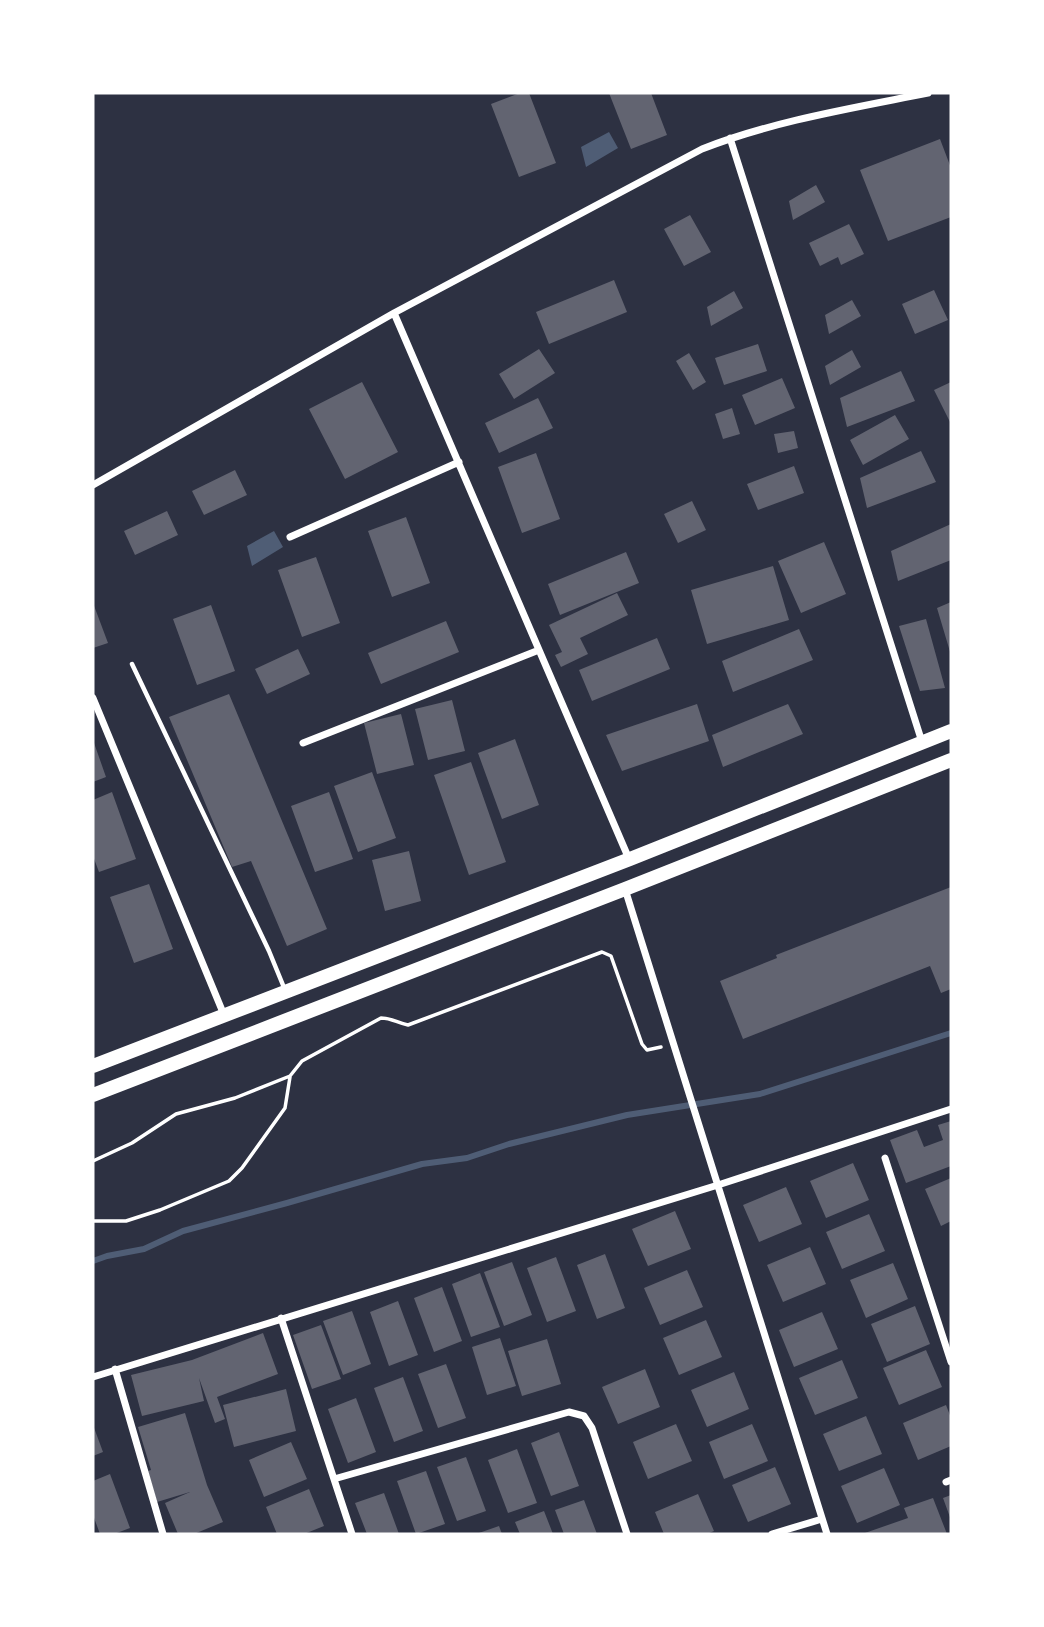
<svg xmlns="http://www.w3.org/2000/svg" width="1044" height="1627" viewBox="0 0 1044 1627" font-family="'Open Sans',sans-serif">
	<style>
		.water { fill: #4f5d75 }
		.lines { fill: none; stroke-linecap: round; stroke-linejoin: round }
		.stream { stroke: #4f5d75; stroke-width: 6 }
		.building { fill: #626471 }
		.path { stroke: #fff; stroke-width: 3.5 }
		.service { stroke: #fff; stroke-width: 4.5 }
		.minor { stroke: #fff; stroke-width: 7 }
		.secondary { stroke: #fff; stroke-width: 14 }
	</style>
	<rect width="100%" height="100%" fill="#2d3142"/>
	<path class="water" d="M609,132L618,148L586,167L581,147Z
		M274,531L283,547L252,566L247,546Z"/>
	<g class="lines">
		<path class="stream" d="M93,1261L107,1256L144,1249L183,1231L287,1203L422,1164L467,1158L509,1144L627,1115L760,1094L951,1033"/>
	</g>
	<path class="building" d="M520,93H529L556,163L519,177L491,104Z
		M609,93H651L667,135L631,149Z
		M940,139L951,168V217L888,241L860,170Z
		M816,185L825,202L793,220L789,201Z
		M690,215L711,252L684,266L664,229Z
		M849,224L864,254L841,265L838,257L820,266L809,243Z
		M614,280L627,312L549,344L536,312Z
		M934,290L948,320L915,334L902,304Z
		M734,291L743,308L711,326L707,307Z
		M852,300L861,316L829,334L825,315Z
		M758,344L767,371L724,385L715,358Z
		M539,349L555,373L514,399L499,374Z
		M852,350L861,367L830,385L825,366Z
		M689,353L706,382L693,390L676,361Z
		M901,371L915,401L847,427L840,398Z
		M782,378L795,408L755,425L742,395Z
		M362,382L398,452L345,479L309,409Z
		M951,382V424L934,390Z
		M538,398L553,428L499,453L485,423Z
		M732,408L740,434L723,439L715,414Z
		M895,415L909,439L863,465L850,440Z
		M794,431L798,448L778,453L774,434Z
		M921,451L936,482L867,508L860,478Z
		M536,453L560,519L522,533L498,467Z
		M794,466L804,493L758,510L747,484Z
		M235,470L247,495L204,515L192,491Z
		M692,501L706,530L678,543L664,514Z
		M167,511L178,535L135,555L124,531Z
		M406,517L430,583L392,597L368,531Z
		M951,524V560L898,581L891,551Z
		M824,542L846,594L801,613L778,561Z
		M626,552L639,583L560,615L548,584Z
		M316,557L340,623L302,637L278,570Z
		M773,566L789,620L707,644L691,590Z
		M617,593L628,615L580,638L588,654L561,667L555,655L562,652L549,625Z
		M951,602V655L937,608Z
		M93,603L108,643L93,648Z
		M211,605L235,671L197,685L173,619Z
		M926,619L945,688L920,691L899,626Z
		M446,621L459,652L381,684L368,653Z
		M799,629L813,660L733,692L722,661Z
		M657,638L670,669L592,701L579,670Z
		M298,649L310,674L267,694L255,669Z
		M229,694L327,929L287,946L251,861L232,867L169,717Z
		M452,700L465,751L428,760L415,709Z
		M697,704L709,741L622,771L606,735Z
		M788,704L803,734L723,767L712,735Z
		M401,714L414,765L377,774L364,723Z
		M515,739L539,805L502,819L478,753Z
		M93,740L106,777L93,782Z
		M471,762L506,862L469,875L434,775Z
		M372,772L396,838L358,852L334,786Z
		M112,792L136,859L99,872L93,856V800Z
		M329,792L353,859L315,872L291,806Z
		M409,851L421,901L385,911L372,860Z
		M149,884L173,949L134,963L110,897Z
		M951,887V989L941,993L930,966L743,1039L720,981L777,958L776,955Z
		M951,1121V1166L906,1183L890,1140L917,1130L924,1147L943,1140L938,1125Z
		M853,1163L869,1200L826,1218L810,1181Z
		M951,1178V1221L941,1226L925,1189Z
		M786,1187L802,1224L759,1242L743,1205Z
		M675,1211L691,1249L648,1266L632,1229Z
		M869,1214L885,1251L842,1269L826,1232Z
		M810,1247L826,1284L783,1302L767,1265Z
		M605,1254L625,1308L597,1319L577,1265Z
		M556,1257L576,1311L547,1322L527,1268Z
		M512,1262L532,1315L504,1326L484,1272Z
		M893,1263L908,1299L866,1318L850,1280Z
		M687,1270L703,1307L660,1325L644,1288Z
		M480,1273L500,1327L471,1337L452,1284Z
		M442,1287L462,1341L434,1352L414,1298Z
		M398,1301L418,1355L389,1366L370,1312Z
		M915,1306L930,1344L887,1362L871,1324Z
		M352,1311L371,1364L343,1375L323,1321Z
		M822,1312L838,1349L794,1367L779,1330Z
		M706,1320L722,1357L679,1375L663,1338Z
		M321,1325L341,1379L312,1389L293,1335Z
		M263,1333L278,1374L217,1397L225,1419L215,1423L199,1378L204,1401L142,1416L131,1375L192,1360Z
		M500,1338L516,1386L487,1395L472,1347Z
		M547,1339L561,1384L522,1396L508,1351Z
		M926,1350L942,1387L899,1405L883,1368Z
		M842,1360L858,1398L815,1415L799,1378Z
		M446,1364L466,1418L438,1428L418,1374Z
		M645,1369L660,1407L618,1424L602,1387Z
		M734,1372L749,1409L707,1427L691,1390Z
		M403,1377L423,1431L394,1442L374,1388Z
		M286,1389L296,1431L234,1447L223,1405Z
		M356,1398L376,1452L348,1463L328,1409Z
		M946,1405L951,1418V1446L918,1460L903,1423Z
		M185,1413L207,1485L223,1522L194,1534H178L165,1503L190,1492L157,1502L148,1471L151,1470L138,1427Z
		M866,1416L882,1454L839,1471L823,1434Z
		M676,1424L692,1461L648,1479L633,1442Z
		M752,1424L768,1461L724,1479L709,1442Z
		M93,1425L103,1452L93,1456Z
		M559,1432L579,1486L551,1496L531,1443Z
		M291,1442L307,1479L264,1497L249,1460Z
		M517,1449L537,1503L508,1513L488,1460Z
		M466,1457L486,1511L457,1521L437,1467Z
		M775,1467L791,1504L748,1522L732,1485Z
		M884,1468L900,1505L857,1523L841,1486Z
		M426,1471L445,1524L416,1534L397,1481Z
		M110,1474L130,1528L114,1534H100L93,1515V1481Z
		M309,1489L324,1526L304,1534H277L266,1507Z
		M384,1493L399,1534H367L355,1503Z
		M698,1494L714,1531L707,1534H664L655,1512Z
		M951,1495V1520L943,1498Z
		M933,1498L947,1534H862L908,1518L904,1508Z
		M584,1500L597,1534H564L555,1510Z
		M544,1511L553,1534H520L515,1522Z
		M499,1526L502,1534H476Z"/>
	<g class="lines">
		<path class="path" d="M93,1161L132,1143L176,1114L235,1098L290,1076L302,1061L381,1018C392,1018 397,1023 408,1025L602,952L611,956L642,1044L647,1050L661,1047
			M93,1221H126L160,1210L229,1181L242,1168L285,1108L290,1077"/>
		<path class="service" d="M132,664L269,951L285,990"/>
		<path class="minor" d="M730,138L922,742
			M394,313L629,859
			M93,485L394,313L702,149C773,121 853,108 928,93
			M290,537L459,462
			M93,698L224,1015
			M303,743L539,650
			M625,889L827,1534
			M885,1158L951,1362
			M281,1318L352,1534
			M115,1369L163,1534
			M93,1377L718,1185L951,1109
			M334,1479L569,1412L584,1416L592,1428L627,1534
			M946,1482L951,1480
			M772,1534L822,1519"/>
		<path class="secondary" d="M93,1066L630,859L951,731
			M93,1095L625,889L951,760"/>
	</g>
	<rect width="1044" height="1627" fill="none" stroke="#ffffff" stroke-width="189"/>
</svg>
